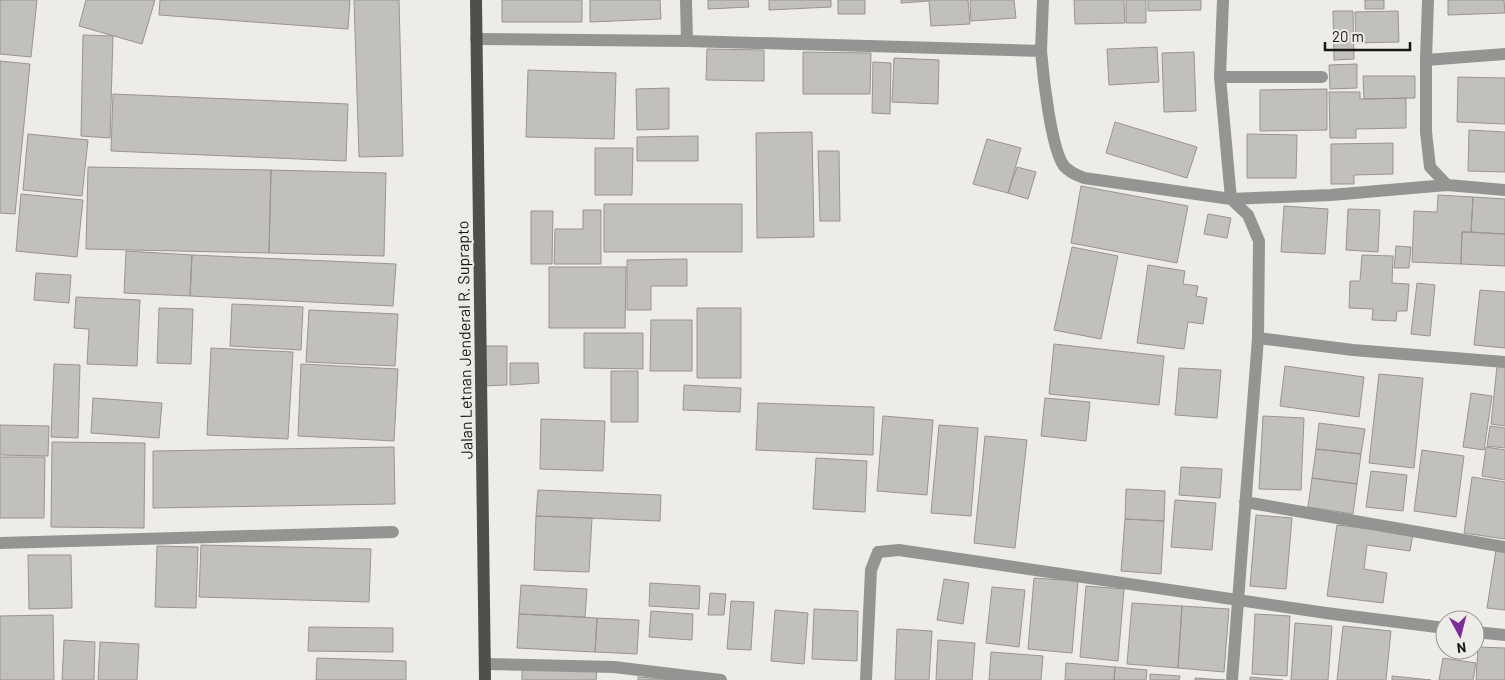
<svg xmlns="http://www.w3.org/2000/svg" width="1505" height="680" viewBox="0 0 1505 680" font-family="Barlow,sans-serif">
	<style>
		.building { fill: #c2c0ba; stroke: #989590 }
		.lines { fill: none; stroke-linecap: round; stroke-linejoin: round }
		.street { stroke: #949593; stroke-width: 12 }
		.primary { stroke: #4d504c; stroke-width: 12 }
		.labels { text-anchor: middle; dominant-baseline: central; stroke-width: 4; stroke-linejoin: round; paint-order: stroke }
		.street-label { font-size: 16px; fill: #181715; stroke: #eeece6 }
	</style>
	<rect width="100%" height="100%" fill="#eeece6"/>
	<path class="building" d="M0,0H37L31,57L0,54Z
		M86,0H155L142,44L79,26Z
		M160,0H350L348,29L159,15Z
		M354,0H399L403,156L359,157Z
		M502,0H582V22H502Z
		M590,0H660L661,19L590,22Z
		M708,0H748L749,7L708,9Z
		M769,0H831V7L769,10Z
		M838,0H865V14H838Z
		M901,0H968L970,24L931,26L929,1L901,3Z
		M970,0H1014L1016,18L971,21Z
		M1074,0H1124L1125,23L1075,24Z
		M1126,0H1146V23H1126Z
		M1148,0H1201V10L1148,11Z
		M1365,0H1384V9H1365Z
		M1448,0H1504L1505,13L1448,15Z
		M1333,11H1353L1354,59L1334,60Z
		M1398,11L1399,42L1356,43L1355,12Z
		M83,35L113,36L110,138L81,136Z
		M1157,47L1159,82L1109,85L1107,49Z
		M707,49L764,50V81L706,80Z
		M803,52L871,53L870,94H803Z
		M1194,52L1196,111L1164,112L1162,53Z
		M894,58L939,60L938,104L892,102Z
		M0,61L30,64L15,214L0,213Z
		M873,62L891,63L890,114L872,113Z
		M1357,64V88L1330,89L1329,65Z
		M528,70L616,73L614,139L526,137Z
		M1363,76H1415V98L1364,99Z
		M1458,77L1505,78V124L1457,122Z
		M669,88V129L637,130L636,89Z
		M1327,89V130L1260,131V90Z
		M1329,92H1360V99L1406,98V128L1356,129V138H1330Z
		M113,94L348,104L346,161L111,151Z
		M1115,122L1197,147L1187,178L1106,153Z
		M1469,130L1505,132V172L1468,171Z
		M812,132L814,237L757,238L756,133Z
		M28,134L88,140L82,196L23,190Z
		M1247,134L1297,135L1296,178H1247Z
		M698,136V161H637V137Z
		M987,139L1021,148L1008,193L973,184Z
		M1393,143V174L1354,175V184H1331V144Z
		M595,148H633L632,195H595Z
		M818,151H839L840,221H820Z
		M88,167L271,170L269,253L86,249Z
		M1017,167L1036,172L1028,199L1008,193Z
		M271,170L386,173L384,256L269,253Z
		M1081,186L1188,206L1177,263L1071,243Z
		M21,194L83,200L77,257L16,251Z
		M1438,195L1473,197L1471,232H1462L1461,264L1412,262L1414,211L1437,212Z
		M1473,197L1505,199V234L1471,232Z
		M604,204H742V252H604Z
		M1284,206L1328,209L1325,254L1281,252Z
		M1348,209L1380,210L1378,252L1346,250Z
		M583,210H601V264H554L555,229H583Z
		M531,211H553L552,264H531Z
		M1208,214L1231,218L1227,238L1204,234Z
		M1462,232L1505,234V266L1461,264Z
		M1396,246L1411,247L1409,268H1394Z
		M1072,247L1118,256L1101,339L1054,330Z
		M126,251L192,255L190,296L124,293Z
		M192,255L396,264L393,306L190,296Z
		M1362,255L1393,256L1392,283L1409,284L1407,311H1397L1396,321L1372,320L1373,309L1349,308L1350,281H1360Z
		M687,259V286H651V310H627V260Z
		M1148,265L1185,271L1183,284L1198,286L1196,296L1207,298L1203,324L1188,322L1184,349L1137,343Z
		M549,267H626L625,328H549Z
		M36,273L71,275L69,303L34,300Z
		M1417,283L1435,285L1430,336L1411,334Z
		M1480,290L1505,292V348L1474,345Z
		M76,297L140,300L137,366L87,364L89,329L74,328Z
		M232,304L303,307L301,350L230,346Z
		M159,308L193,309L191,364L157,363Z
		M697,308H741V378H697Z
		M309,310L398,314L395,366L306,362Z
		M651,320H692V371H650Z
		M584,333H643V369L584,368Z
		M1054,344L1164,356L1159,405L1049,394Z
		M482,346H507V385L483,386Z
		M211,348L293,352L288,439L207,435Z
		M510,363H538L539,383L510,385Z
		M54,364L80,365L78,438L51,437Z
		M301,364L398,369L394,441L298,436Z
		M1285,366L1364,377L1359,417L1280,406Z
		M1497,366L1505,367V426L1491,424Z
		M1179,368L1221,370L1217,418L1175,415Z
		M611,371H638V422H611Z
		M1379,374L1423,378L1414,468L1369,463Z
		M684,385L741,388L740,412L683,410Z
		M1471,393L1492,396L1484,450L1463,447Z
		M93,398L162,403L159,438L91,433Z
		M1045,398L1090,402L1086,441L1041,436Z
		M758,403L874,407L873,455L756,450Z
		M883,416L933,420L927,495L877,491Z
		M1263,416L1304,418L1301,490L1259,489Z
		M541,419L605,421L603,471L540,469Z
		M1319,423L1365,429L1361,454L1316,449Z
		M0,425L49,426L48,456L0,455Z
		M939,425L978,428L971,516L931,513Z
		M1490,426L1505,428V448L1487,446Z
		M985,436L1027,440L1015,548L974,543Z
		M52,442L145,443L144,528L51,527Z
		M394,447L395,504L153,508V451Z
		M1486,447L1505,450V480L1482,476Z
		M1316,449L1361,454L1357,484L1312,478Z
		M1422,450L1464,456L1456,517L1414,511Z
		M0,457H45L44,518H0Z
		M816,458L867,461L865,512L813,509Z
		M1181,467L1222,469L1220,498L1179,495Z
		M1371,471L1407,475L1403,511L1366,507Z
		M1472,477L1505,482V539L1464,533Z
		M1312,478L1357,484L1353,514L1308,507Z
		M1126,489L1165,491L1164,521L1125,519Z
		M538,490L661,495L660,521L536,516Z
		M1175,500L1216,503L1212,550L1171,547Z
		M1256,515L1292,518L1286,589L1250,586Z
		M536,516L592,518L589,572L534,570Z
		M1125,519L1164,521L1161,574L1121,571Z
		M1337,525L1413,534L1410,551L1367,545L1364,569L1387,573L1383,603L1327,596Z
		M201,545L371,549L369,602L199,597Z
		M157,546L198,547L196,608L155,607Z
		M1496,550L1505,551V610L1487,608Z
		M28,555H71L72,608L29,609Z
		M1034,578L1078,581L1072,653L1028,649Z
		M944,579L969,583L963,624L937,620Z
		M650,583L700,586L699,609L649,606Z
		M521,585L587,589L585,617L519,614Z
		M1086,586L1124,589L1118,661L1080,657Z
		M992,587L1025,590L1019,647L986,643Z
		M710,593L726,594L724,615H708Z
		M731,601L754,602L751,650L727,649Z
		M1132,603L1182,606L1178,668L1127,664Z
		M1182,606L1229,609L1224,672L1178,668Z
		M814,609L858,611L857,661L812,659Z
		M775,610L808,613L804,664L771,661Z
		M651,611L693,614L692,640L649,637Z
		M519,614L597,618L595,652L517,648Z
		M1255,614L1290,616L1287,676L1252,674Z
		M53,615L54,680H0V616Z
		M597,618L639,620L637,654L595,652Z
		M1295,623L1332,626L1328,680H1291Z
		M1343,626L1391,631L1386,680H1337Z
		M309,627L393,628V652L308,651Z
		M897,629L932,631L929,680H895Z
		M64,640L95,642L94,680H62Z
		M938,640L975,643L972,680H936Z
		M100,642L139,644L137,680H98Z
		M1478,647L1505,648V680H1476Z
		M991,652L1043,656L1041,680H989Z
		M317,658L406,661V680H316Z
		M1443,658L1476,663L1473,680H1439Z
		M1066,663L1115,667L1114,680H1065Z
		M522,667L597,670L596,680H522Z
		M1115,667L1147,670L1146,680H1114Z
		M1150,674L1180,676L1179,680H1150Z
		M1392,676L1431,680H1392Z
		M638,677L678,680H638Z
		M1250,677L1283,680H1250Z
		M1195,678L1225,680H1195Z"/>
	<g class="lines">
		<path class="street" d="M686,0L687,41
			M1223,0L1220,77L1231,199L1331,195L1447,185
			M1428,0L1426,60V132L1430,167L1447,185L1505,190
			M476,39L687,41L1041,51C1043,75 1051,149 1064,166C1070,173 1077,175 1084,178L1231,199L1248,215L1259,241L1258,338L1232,680
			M1041,51L1043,0
			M1426,60L1505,54
			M1220,77H1322
			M1258,338L1353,350L1505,362
			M1245,502L1505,547
			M0,543L393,532
			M1475,632L1505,635
			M485,664L614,667L721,680
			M866,680L871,570L878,552L899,550L1326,613L1445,628"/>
		<path class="primary" d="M476,0L485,680"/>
	</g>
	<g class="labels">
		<g class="street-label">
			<text transform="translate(464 340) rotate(-91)">Jalan Letnan Jenderal R. Suprapto</text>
		</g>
	</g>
	<g transform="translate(1460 635) rotate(173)"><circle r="24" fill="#eeece6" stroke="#989792"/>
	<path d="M0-4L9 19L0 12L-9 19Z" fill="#7e2a99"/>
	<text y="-8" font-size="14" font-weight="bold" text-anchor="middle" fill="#181715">N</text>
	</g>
	<path d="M1325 42v8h85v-8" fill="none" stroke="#181715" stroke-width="2.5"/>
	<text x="1332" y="42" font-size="15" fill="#181715" stroke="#eeece6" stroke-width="4" paint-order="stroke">20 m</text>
</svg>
